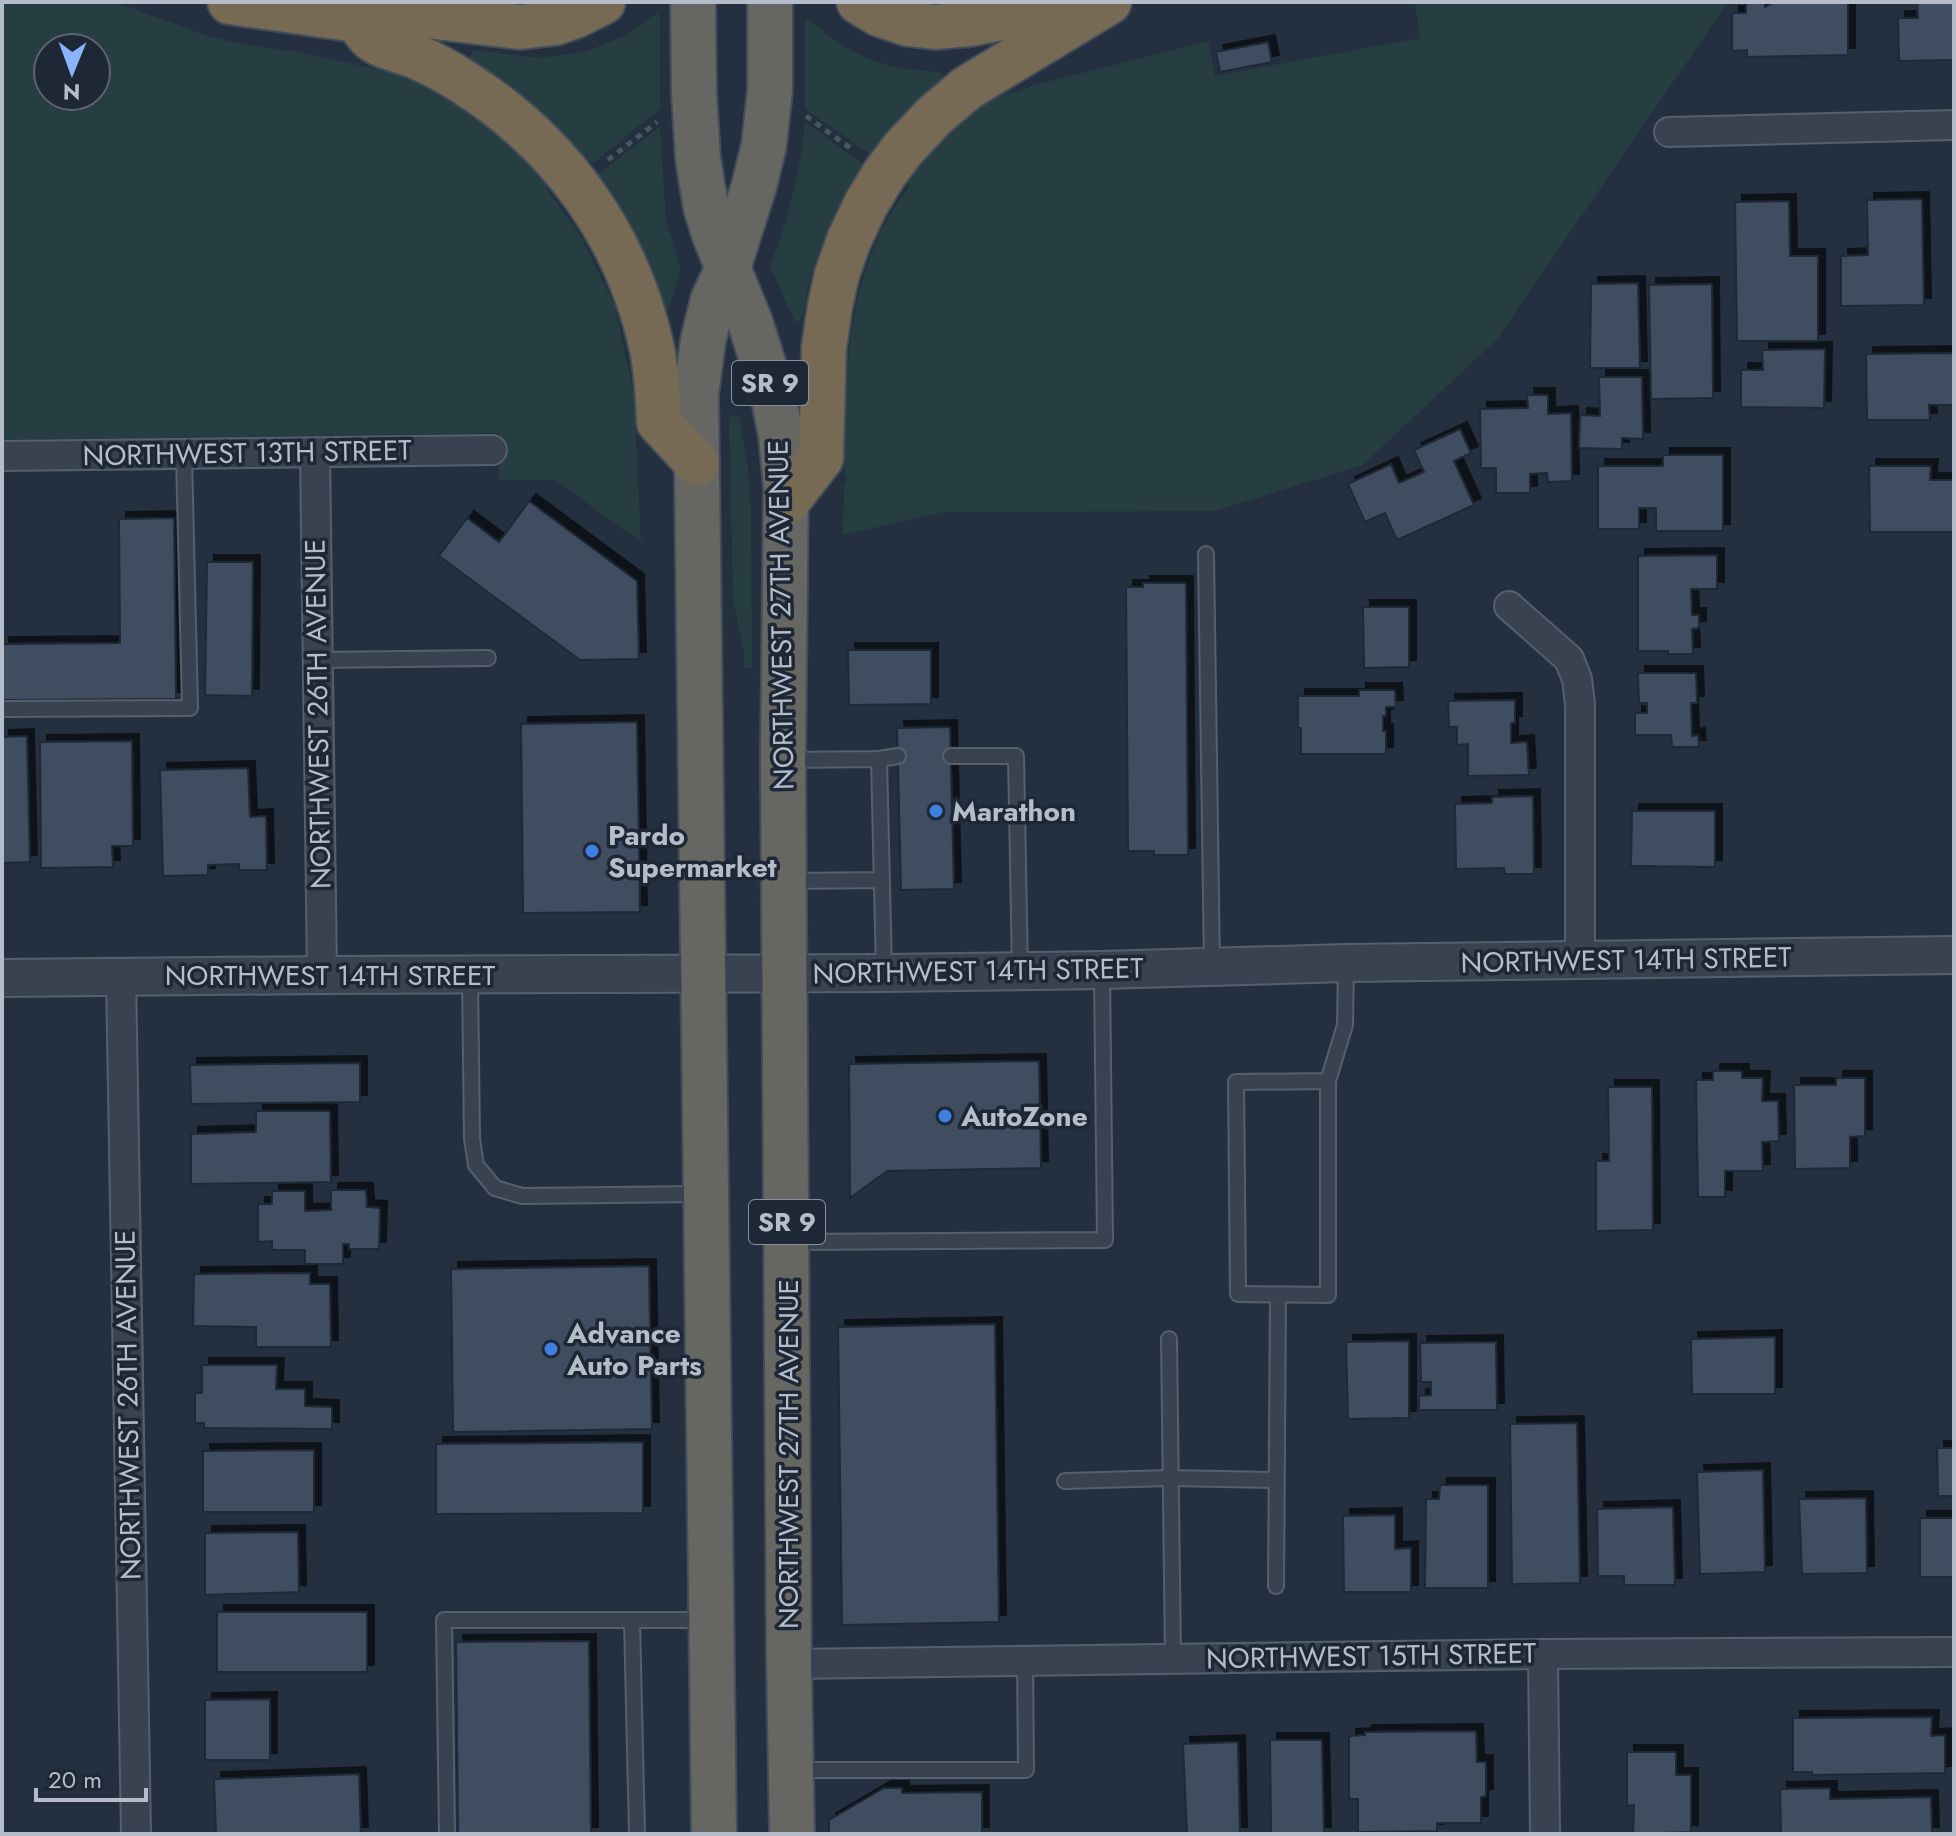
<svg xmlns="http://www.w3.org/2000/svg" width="1956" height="1836" viewBox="0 0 1956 1836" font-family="Jost,sans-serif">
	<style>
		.green { fill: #263d41; fill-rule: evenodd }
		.building { fill: #404d60; stroke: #1f2937; stroke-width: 2; filter: url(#shadow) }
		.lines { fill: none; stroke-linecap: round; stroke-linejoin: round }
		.service-casing { stroke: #56606d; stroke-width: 18 }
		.minor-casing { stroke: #56606d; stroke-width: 32 }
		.tertiary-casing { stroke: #56606d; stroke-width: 40 }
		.trunk-casing { stroke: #434d5a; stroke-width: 48 }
		.motorway-casing { stroke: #434d5a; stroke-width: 48 }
		.path { stroke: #455a5e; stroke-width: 5; stroke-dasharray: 6 6; stroke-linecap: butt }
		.service { stroke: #394250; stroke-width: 14 }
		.minor { stroke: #394250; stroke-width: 28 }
		.tertiary { stroke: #394250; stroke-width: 36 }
		.trunk { stroke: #666662; stroke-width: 44 }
		.motorway { stroke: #766a55; stroke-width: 44 }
		.shop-dot { fill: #3f7fe0; stroke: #1d2735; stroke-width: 3 }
		.labels { text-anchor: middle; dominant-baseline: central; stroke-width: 7; stroke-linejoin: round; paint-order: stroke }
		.shield { fill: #1d2735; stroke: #87909d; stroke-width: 2 }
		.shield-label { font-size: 26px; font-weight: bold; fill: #b5bdca }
		.street-label { font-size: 28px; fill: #b5bdca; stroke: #1d2735 }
		.poi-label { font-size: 28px; font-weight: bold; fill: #b5bdca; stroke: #1d2735; text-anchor: start }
	</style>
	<defs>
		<filter id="shadow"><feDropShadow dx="7" dy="-7" stdDeviation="0" flood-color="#0009"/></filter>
	</defs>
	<rect width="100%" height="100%" fill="#243040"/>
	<path class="green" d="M2,2H115L208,36L240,44L299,52L422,79L496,124L555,181L546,188L579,233L615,306L634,396L641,542L555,480H499V433L2,440ZM48,48H96V96H48Z
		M1415,2H1728L1497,339L1363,465L1215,511L944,512L843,535L844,485L846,484L847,475L844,474C847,368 843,274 910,185L902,177L989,92L1015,93L1031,86L1209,41L1215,76L1420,38Z
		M657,13L660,18V109L592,164L556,126L514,89L471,61L470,55L475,50L539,58L585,52L624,36Z
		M805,19L810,20C833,41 861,59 892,66C908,70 925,70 942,73L943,77L941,79L907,110L870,154L805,109Z
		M805,122L863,164C839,202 820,242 808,286C805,298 806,314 798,322L795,321L792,316L770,266C788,219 800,173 805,122Z
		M660,127L666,220L681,268L669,308H665L651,264L628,219L598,174Z
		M733,415L739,417L740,422L748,468L751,512L752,668H744V654L733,598L729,424V419Z"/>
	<path class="building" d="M1774,2H1848V55L1747,57V50L1732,51V13H1746V3H1765V7Z
		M1917,2H1954V60L1899,61L1898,18H1918Z
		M1268,42L1272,62L1220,72L1216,52Z
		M1922,199L1924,305L1841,306V256L1868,255L1867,200Z
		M1789,201L1790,256H1818V341H1737L1735,202Z
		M1638,283L1640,368H1590L1591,284Z
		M1712,284L1713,398L1651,399L1649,285Z
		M1825,349L1824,408L1741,407V370H1763L1762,350Z
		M1954,353V405H1929L1930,420H1867L1866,354Z
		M1599,377H1642L1643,439L1622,438V449L1579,448L1580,415L1600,416Z
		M1527,395H1548V414L1571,413L1572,481L1548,482L1547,473L1530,474V493H1496V468H1481L1480,409L1528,408Z
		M1460,429L1471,453L1454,461L1474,505L1397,540L1385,513L1365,522L1348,484L1391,464L1399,483L1424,472L1414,450Z
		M1663,455H1723V531H1656V508H1639V529H1598V466H1663Z
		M1869,466H1931L1930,480H1954V532H1870Z
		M529,501L637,581L639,659L580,660L439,556L467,518L499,542Z
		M174,518L176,699L2,700V644L120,643L119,519Z
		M1717,555V589H1691L1692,615H1699V628L1692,629L1693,654H1668V651H1638V556Z
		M207,562H253L252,696L205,695Z
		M1143,583H1186L1188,855H1154V851H1128L1126,587H1143Z
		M1363,607H1409V667L1364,668Z
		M848,650H931V704L849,705Z
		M1638,673H1696L1697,703H1691L1692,736L1698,735L1699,747H1672L1671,735H1635V713H1647V703H1639Z
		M1359,690H1395L1396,707H1386V716H1383V731H1386V754H1301V728H1298V696H1359Z
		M1515,700V723H1511V743L1527,742L1529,775L1468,776V744L1457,745V727H1449L1448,701Z
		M637,722L640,912L523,913L521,724Z
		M950,727L954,889L901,890L897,728Z
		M27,736L30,862L2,863V737Z
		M132,741L133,846H112L113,867L41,868L40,742Z
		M248,768L250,817L266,816L267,870H239V864L208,865V875L163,876L160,770Z
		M1533,796L1534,874H1505L1504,868L1456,869L1455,804L1492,803V797Z
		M1632,811H1715V867L1631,866Z
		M1039,1061L1041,1168L887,1171L850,1198L849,1064Z
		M360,1063V1102L191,1104L190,1065Z
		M1713,1071H1742V1078H1763L1762,1101H1778L1779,1141L1762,1142L1763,1171H1725V1197H1698L1696,1080H1713Z
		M1836,1078H1865V1136L1850,1137V1168L1795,1169L1794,1085H1836Z
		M1608,1087H1652L1653,1230L1596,1231V1161H1609Z
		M256,1111H330L331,1182L191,1184V1134L256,1132Z
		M331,1190H366L367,1207L380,1208L379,1249H349V1244H343V1264H305V1250H272V1241L258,1242V1204H272V1191H305V1211L331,1210Z
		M649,1266L652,1429L453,1432L451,1269Z
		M310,1273V1284H330L331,1347H256V1327L193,1326L194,1274Z
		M995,1324L999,1622L842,1625L838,1327Z
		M1775,1337V1394H1692L1691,1339Z
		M1409,1341V1418L1348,1419L1346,1342Z
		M1496,1342L1497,1410H1419V1396L1431,1395V1382H1421L1420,1343Z
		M202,1365H277L276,1389H305V1406L332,1407V1429L204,1428V1423H195V1393H202Z
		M1577,1423L1580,1583L1512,1584L1510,1424Z
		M643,1442V1513L436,1514V1444Z
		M1937,1448H1954V1496H1938Z
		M314,1450V1512H203V1451Z
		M1763,1470L1765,1572L1700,1574L1697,1472Z
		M1440,1485H1488V1588H1425L1426,1499H1439Z
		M1866,1498L1867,1573L1802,1574L1799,1499Z
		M1673,1507L1675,1585H1624V1576H1598L1597,1509Z
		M1395,1515V1549L1411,1548V1592H1344L1343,1516Z
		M1920,1518H1954V1577H1920Z
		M298,1532L299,1592L205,1595V1533Z
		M217,1612H367V1672H217Z
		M589,1641L591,1834H458L456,1642Z
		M270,1699V1760H205V1700Z
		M1932,1717L1931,1736L1945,1735V1773L1812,1775V1772H1793V1718Z
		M1476,1731L1477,1762H1486V1796L1481,1797V1823H1437V1831L1358,1832V1799H1349V1736L1365,1735V1732Z
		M1270,1740H1322L1324,1834H1271Z
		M1238,1742L1240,1834H1187L1183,1744Z
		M1627,1752H1676V1775H1691V1832L1633,1834L1634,1805L1627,1806Z
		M359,1774L361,1834H216L214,1779Z
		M884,1788H902V1793L982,1792V1834H829V1820Z
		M1830,1788V1799L1931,1797L1932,1834H1781L1780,1789Z"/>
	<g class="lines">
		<g class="service-casing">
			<path id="service" d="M1206,554L1212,966
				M318,660L488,658
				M2,709L190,708L184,455
				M951,756H1016L1020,970
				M879,759L884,972
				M787,760L879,759L898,756
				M789,881L882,880
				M470,977L472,1139L476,1165L495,1188L522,1196L702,1194
				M1328,1081L1236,1082L1238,1294L1328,1295V1081L1345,1025L1346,964
				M791,1242L1105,1240L1102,971
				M1169,1339L1173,1659
				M1065,1481L1170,1478L1277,1480
				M1276,1586L1278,1295
				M632,1621L637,1834
				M795,1770H1026L1025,1661
				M447,1834L444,1620H705"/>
		</g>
		<g class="minor-casing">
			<path id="minor" d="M1669,132L1954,125
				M315,453L322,975
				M2,456L492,450
				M1509,606L1569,659L1577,679L1580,704V961
				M121,976L136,1834
				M1543,1654L1545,1834
				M789,1664L1543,1654L1954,1652"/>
		</g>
		<g class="tertiary-casing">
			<path id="tertiary" d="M2,978L322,975L884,973L1102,970L1346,963L1954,955"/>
		</g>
		<g class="trunk-casing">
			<path id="trunk" d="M693,2L694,93L698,159L706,208L715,236L750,322L773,394L781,436L786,487L783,760L789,1664L792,1834
				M714,1834L696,394L703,341L713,300L728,268L754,186L764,145L770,90V2"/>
		</g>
		<g class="motorway-casing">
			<path id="motorway" d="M230,2L357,20L387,11L520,27L555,23L575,16L603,2
				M859,2L879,14L908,24L935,27L970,24L1084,2
				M357,20C361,26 366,34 372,39C384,48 403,51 417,57C433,64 450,73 465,83C562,145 628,237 652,349C657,373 658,398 659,422L697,463
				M786,503L821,458L824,347L830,306L837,274L849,240L866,204L885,173L903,149L934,116L967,88L1109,2"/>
		</g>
		<path class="path" d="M806,116L853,150
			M608,160L657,122"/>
		<use href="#service" class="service"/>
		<use href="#minor" class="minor"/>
		<use href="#tertiary" class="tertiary"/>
		<use href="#trunk" class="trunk"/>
		<use href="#motorway" class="motorway"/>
	</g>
	<g class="shop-dot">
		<circle cx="936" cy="811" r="8"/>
		<circle cx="592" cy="851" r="8"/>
		<circle cx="945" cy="1116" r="8"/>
		<circle cx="551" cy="1349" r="8"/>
	</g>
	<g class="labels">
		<g class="shield">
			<rect x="732" y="361" width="76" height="44" rx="6"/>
			<rect x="749" y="1200" width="76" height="44" rx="6"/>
		</g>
		<g class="shield-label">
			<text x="770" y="383">SR 9</text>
			<text x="787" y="1222">SR 9</text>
		</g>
		<g class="street-label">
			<text transform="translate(247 453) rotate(-1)">NORTHWEST 13TH STREET</text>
			<text transform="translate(781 615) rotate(-91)">NORTHWEST 27TH AVENUE</text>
			<text transform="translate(318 714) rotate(-91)">NORTHWEST 26TH AVENUE</text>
			<text transform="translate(1626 960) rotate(-1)">NORTHWEST 14TH STREET</text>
			<text transform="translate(978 971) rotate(-1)">NORTHWEST 14TH STREET</text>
			<text x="330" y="975">NORTHWEST 14TH STREET</text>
			<text transform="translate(128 1405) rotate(-91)">NORTHWEST 26TH AVENUE</text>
			<text transform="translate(788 1454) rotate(-90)">NORTHWEST 27TH AVENUE</text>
			<text transform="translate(1371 1656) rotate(-1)">NORTHWEST 15TH STREET</text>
		</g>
		<g class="poi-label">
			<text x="952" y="811">Marathon</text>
			<text x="608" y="835">Pardo<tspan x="608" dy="32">Supermarket</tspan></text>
			<text x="961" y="1116">AutoZone</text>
			<text x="567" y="1333">Advance<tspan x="567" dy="32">Auto Parts</tspan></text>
		</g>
	</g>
	<rect width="1956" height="1836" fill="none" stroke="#b5bdca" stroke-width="8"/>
	<g transform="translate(72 72) rotate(181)"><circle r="38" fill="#1d2735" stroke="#5a6371" stroke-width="2"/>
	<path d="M0-6L14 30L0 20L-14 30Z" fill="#8ab4fa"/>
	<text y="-12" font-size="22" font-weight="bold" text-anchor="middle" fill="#b5bdca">N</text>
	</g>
	<path d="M36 1788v12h110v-12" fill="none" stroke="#b5bdca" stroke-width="4"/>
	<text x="48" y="1788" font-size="24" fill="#b5bdca" stroke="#1d2735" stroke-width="6" paint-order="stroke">20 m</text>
</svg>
